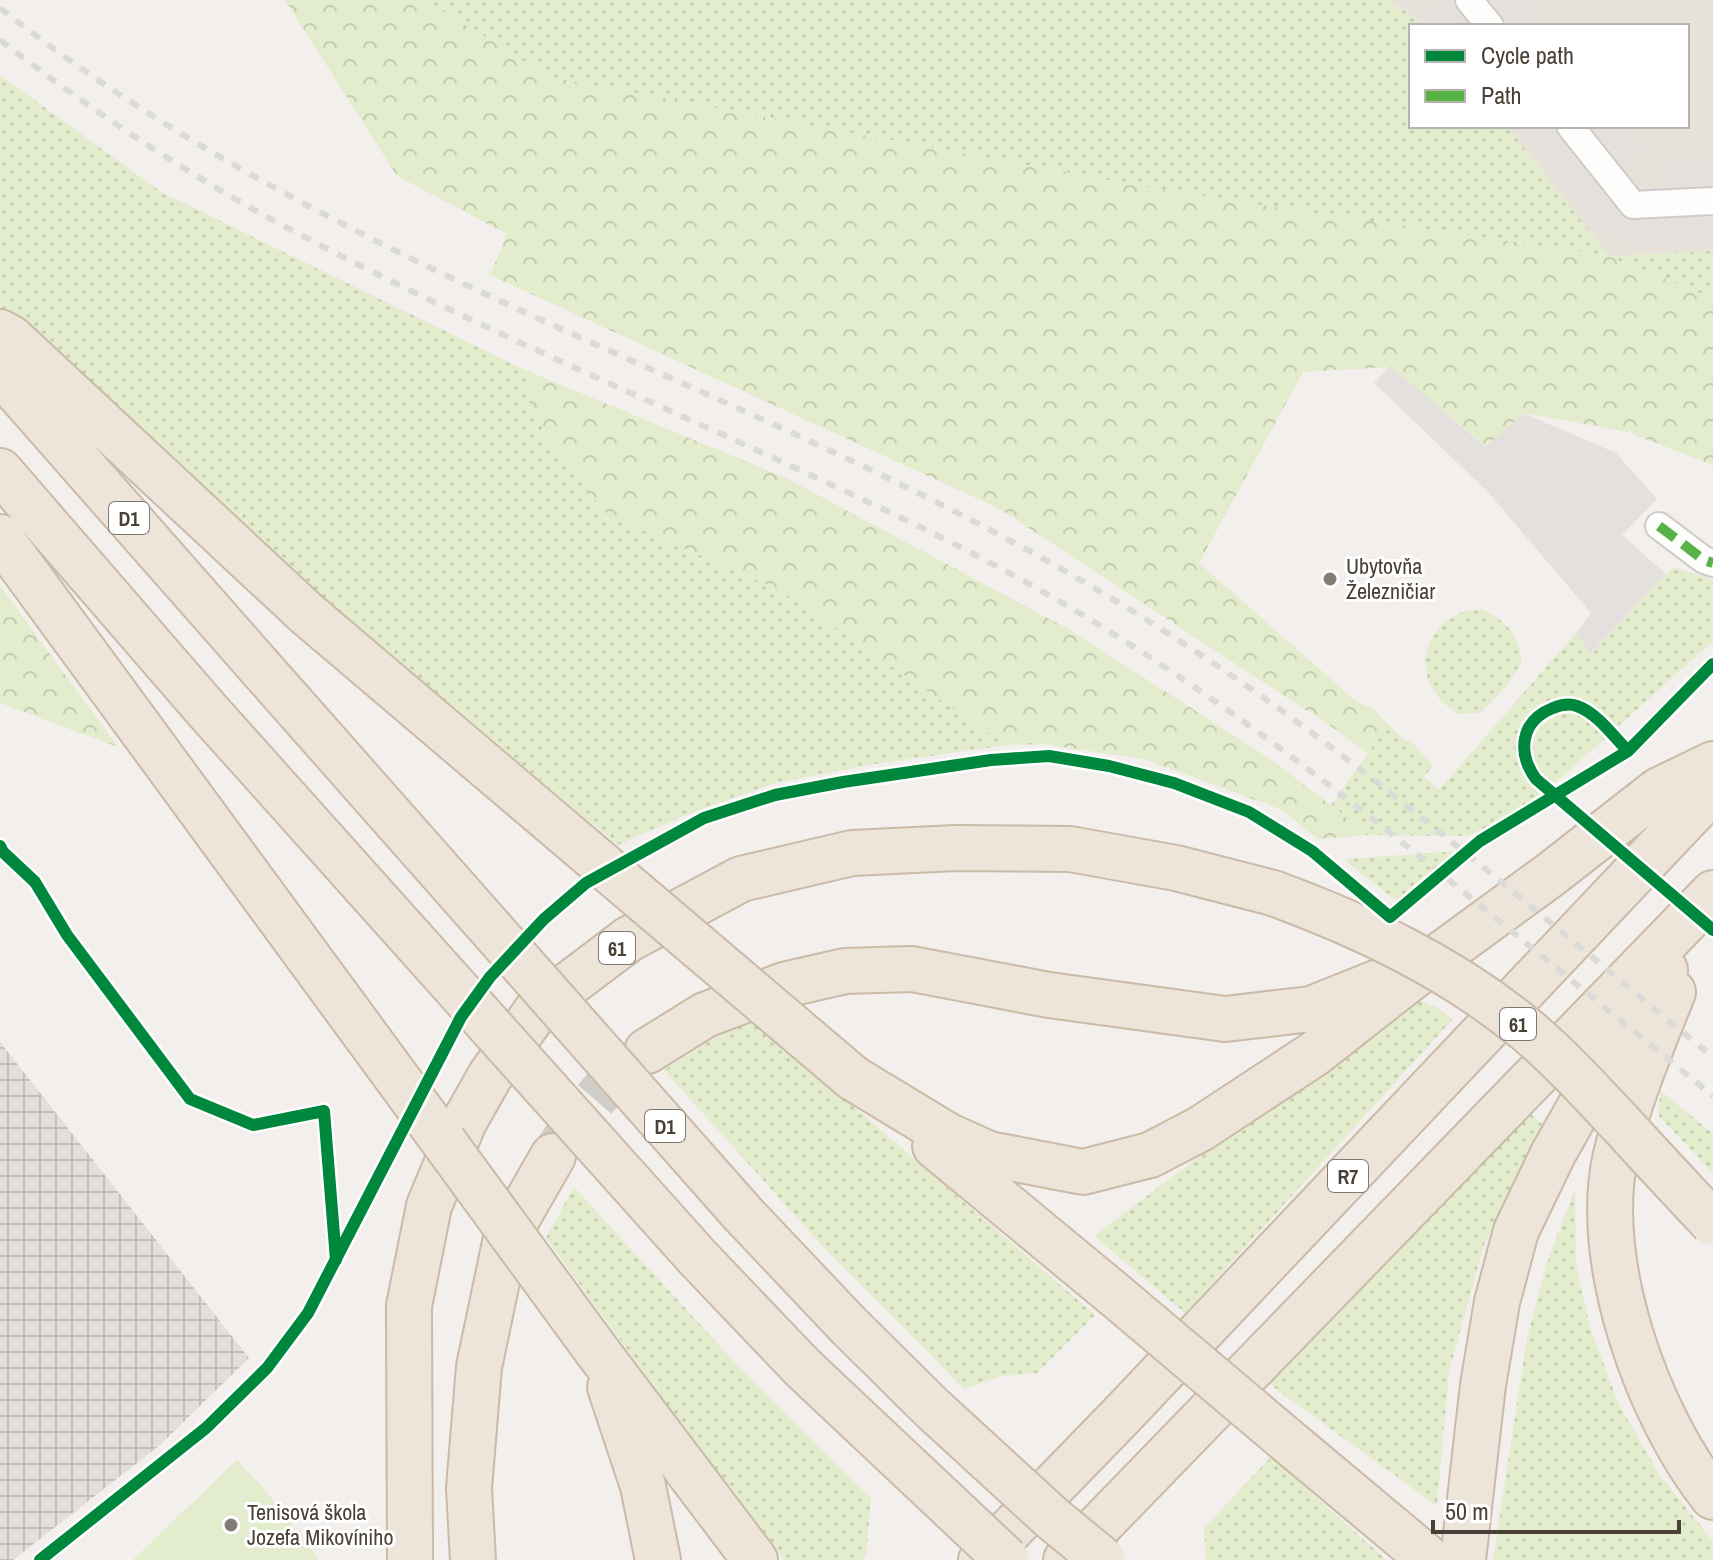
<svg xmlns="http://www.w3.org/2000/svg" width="1713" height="1560" viewBox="0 0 1713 1560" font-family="'Archivo Narrow',sans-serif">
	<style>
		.residential { fill: #e6e1d9 }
		.industrial { fill: url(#industrial-grid) }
		.grass { fill: url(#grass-dots) }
		.forest { fill: url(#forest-crowns) }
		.garden { fill: #e3eccc }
		.parking { fill: #e4e0dd }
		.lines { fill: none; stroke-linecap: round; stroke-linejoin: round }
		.highway-tunnel { stroke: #d0ccc8; stroke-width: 44; stroke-dasharray: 44 22; stroke-linecap: butt }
		.street-casing { stroke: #cfcbc8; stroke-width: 30 }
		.highway-casing { stroke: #cabaa7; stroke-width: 48 }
		.street { stroke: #fdfdfc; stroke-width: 26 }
		.highway { stroke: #ede5d9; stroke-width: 44 }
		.rail { stroke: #dadad9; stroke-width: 6; stroke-dasharray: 10 10; stroke-linecap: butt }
		.highway-bridge-casing { stroke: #cabaa7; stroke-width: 48; stroke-linecap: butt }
		.highway-bridge { stroke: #ede5d9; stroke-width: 44 }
		.quiet { stroke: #57b346; stroke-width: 10; stroke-dasharray: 20 10; stroke-linecap: butt }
		.cycleway-casing { stroke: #fff; stroke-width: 17 }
		.cycleway { stroke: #00873e; stroke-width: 12 }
		.poi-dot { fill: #847d76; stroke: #fff; stroke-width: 3 }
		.labels { text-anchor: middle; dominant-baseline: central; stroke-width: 6; stroke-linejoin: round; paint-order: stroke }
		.shield { fill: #fff; stroke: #807973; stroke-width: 2 }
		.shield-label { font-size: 20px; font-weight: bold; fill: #494037 }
		.poi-label { font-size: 22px; fill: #494037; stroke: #fff; text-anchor: start }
	</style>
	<defs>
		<pattern id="industrial-grid" width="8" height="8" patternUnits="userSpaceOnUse" patternTransform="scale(2)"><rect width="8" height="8" fill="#e2deda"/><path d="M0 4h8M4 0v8" fill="none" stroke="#c3c0bc"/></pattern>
		<pattern id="grass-dots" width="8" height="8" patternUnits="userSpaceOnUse" patternTransform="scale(2)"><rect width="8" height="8" fill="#e3eccc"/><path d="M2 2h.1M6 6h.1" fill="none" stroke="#c4cbb0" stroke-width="1.8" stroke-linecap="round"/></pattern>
		<pattern id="forest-crowns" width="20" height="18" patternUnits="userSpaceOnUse" patternTransform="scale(2)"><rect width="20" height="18" fill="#e3eccc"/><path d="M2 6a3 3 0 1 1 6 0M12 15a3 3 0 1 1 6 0" fill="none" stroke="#c4cbb0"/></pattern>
	</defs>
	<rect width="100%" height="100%" fill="#f2efec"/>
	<path class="residential" d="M1388,0H1713V251L1609,256L1507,126H1687V26H1427Z"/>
	<path class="industrial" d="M0,1042L249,1358L160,1445L13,1560H0Z"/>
	<path class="grass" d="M425,0H1388L1427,26H1411V126H1507L1609,256L1713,251V298L1605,255L1173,192L550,77Z
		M0,75L161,192L525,370L528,399L549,440L607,515L780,590L1006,745L868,765L775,783L683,816L618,845L298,578L157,464L0,308Z
		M1673,567L1713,580V641L1534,802L1469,836L1369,835L1331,805L1368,754L1386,722L1407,742L1410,740L1433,766L1424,777L1439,790L1575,634L1591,653Z
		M1481,609C1508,621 1519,635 1522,663L1502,691L1480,713L1458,714L1442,702L1428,682L1425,659L1431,639L1443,623L1462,612Z
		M1458,851L1409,897L1400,899L1392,898L1346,861L1348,859Z
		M1409,998L1435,1006L1452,1020L1185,1313L1094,1236Z
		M752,1019L1095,1315L1037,1373L1002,1376L964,1389L817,1240L664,1070L706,1043Z
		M1660,1090L1713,1134V1173L1659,1116Z
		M1524,1108L1542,1124L1484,1245L1449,1371L1437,1506L1268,1383Z
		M574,1187L740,1368L871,1498L866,1556L861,1560H784L742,1507L546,1238Z
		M1575,1189L1576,1264L1590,1328L1619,1405L1661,1477L1713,1541V1560H1493L1527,1338L1547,1263Z
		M1271,1457L1384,1558L1386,1560H1206L1204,1528Z"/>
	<path class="forest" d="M285,0H425L550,77L1173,192L1605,255L1713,298V465L1625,431L1523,413L1487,447L1390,367L1303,372L1199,563L1358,703L1374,709L1386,722L1368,754L1338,731L998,508L490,275L507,234L397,176Z
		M525,370L788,479L1068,629L1272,760L1369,835L1318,839L1280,809L1144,759L1042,744L1006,745L780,590L607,515L549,440L528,399Z
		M0,586L118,747L0,703Z"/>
	<path class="garden" d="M237,1460L265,1490L319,1560H133Z"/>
	<path class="parking" d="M1444,0H1448L1469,26H1438L1428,13Z
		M1492,0H1526L1546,26H1512Z
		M1516,126H1548L1605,198L1614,207L1636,219L1661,222L1713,219V244L1658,247L1627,242L1611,234L1596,225L1586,215Z
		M1591,126H1625L1643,150L1623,166Z
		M1713,159V184L1666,187L1665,162Z
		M1390,366L1486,447L1523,413L1616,453L1657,499L1622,535L1666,574L1591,653L1575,634L1591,613L1488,492L1374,383Z"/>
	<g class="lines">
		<path class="highway-tunnel" d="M555,1152L576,1121L606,1086L647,1051"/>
		<g class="street-casing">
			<path id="street" d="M1469,0L1490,26
				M1570,126L1633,205L1713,201
				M1659,526L1704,560L1713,563"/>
		</g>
		<g class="highway-casing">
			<path id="highway" d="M0,332L11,338L306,613
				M0,372L257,664
				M0,471L206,709
				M0,537L444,1142
				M1673,992C1651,1047 1628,1101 1615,1159C1593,1263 1648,1416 1713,1497
				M647,1051L705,1015L784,985L845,971L912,969L1049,995L1225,1019L1311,1009L1386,979
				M853,1078L947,1135L989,1154L1083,1172L1150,1155L1200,1129L1314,1054L1439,956L1550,875L1659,790L1713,764
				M935,1146L1115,1295
				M597,1351L755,1560
				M610,1387L643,1486L658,1560
				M1289,1442L1430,1560
				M410,1560L409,1306L429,1206L464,1122L490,1076L539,1007L629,939L741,879L852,853L956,848L1070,849L1176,868L1273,893
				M473,1560L469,1488L479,1367L506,1238L553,1156
				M981,1560L1120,1417L1713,790
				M1066,1560L1713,893
				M1463,1560L1483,1385L1497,1302L1516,1231L1553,1154L1597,1076L1665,970"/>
		</g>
		<use href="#street" class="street"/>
		<use href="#highway" class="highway"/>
		<path class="rail" d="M0,8C106,92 222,162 343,224C556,335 782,419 994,532C1110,593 1222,665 1327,744C1459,844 1585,952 1713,1057
			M0,40C88,108 182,171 280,224C429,304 585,372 739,442C834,486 930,529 1022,580C1192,674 1343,793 1493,916C1566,976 1640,1036 1713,1096"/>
		<g class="highway-bridge-casing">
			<path id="highway-bridge" d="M306,613L853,1078
				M257,664L743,1214L849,1326L933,1409L1052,1518L1103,1560
				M206,709L698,1258L803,1368L1007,1560
				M1273,893C1365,927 1452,968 1528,1031C1562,1060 1592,1093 1622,1125C1652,1158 1683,1191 1713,1223
				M444,1142L597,1351
				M1115,1295L1289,1442"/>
		</g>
		<use href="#highway-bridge" class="highway-bridge"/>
		<path class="quiet" d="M1659,526L1704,560L1713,563"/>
		<g class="cycleway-casing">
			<path id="cycleway" d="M1628,751C1613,736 1597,713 1577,706C1569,703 1560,705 1553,708C1520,721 1517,753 1536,779L1713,930
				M0,846L3,852L35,882L67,935L190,1099L253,1125L324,1111L336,1260
				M40,1560L206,1428L267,1368L308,1313L461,1017L490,977L544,919L586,883L704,818L775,795L843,782L991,760L1049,756L1109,766L1174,783L1249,812L1312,851L1390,917L1480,841L1628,751L1713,664"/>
		</g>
		<use href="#cycleway" class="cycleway"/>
	</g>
	<g class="poi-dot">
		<circle cx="1330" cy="579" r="8"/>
		<circle cx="231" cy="1525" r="8"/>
	</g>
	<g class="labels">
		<g class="shield">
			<rect x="109" y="502" width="40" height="32" rx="6"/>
			<rect x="599" y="932" width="36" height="32" rx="6"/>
			<rect x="1500" y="1008" width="36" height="32" rx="6"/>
			<rect x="645" y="1110" width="40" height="32" rx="6"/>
			<rect x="1328" y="1160" width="40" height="32" rx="6"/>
		</g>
		<g class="shield-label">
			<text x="129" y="518">D1</text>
			<text x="617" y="948">61</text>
			<text x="1518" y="1024">61</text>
			<text x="665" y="1126">D1</text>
			<text x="1348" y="1176">R7</text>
		</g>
		<g class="poi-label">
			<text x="1346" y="566">Ubytovňa<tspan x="1346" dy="25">Železničiar</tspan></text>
			<text x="247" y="1512">Tenisová škola<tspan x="247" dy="25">Jozefa Mikovíniho</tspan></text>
		</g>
	</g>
	<rect x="1409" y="24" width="280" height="104" fill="#ffffff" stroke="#b6b3af" stroke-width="2"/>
	<rect x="1425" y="50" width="40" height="12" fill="#00873e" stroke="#b6b3af" stroke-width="2"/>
	<text x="1481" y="64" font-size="24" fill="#494037">Cycle path</text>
	<rect x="1425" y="90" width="40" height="12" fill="#57b346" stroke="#b6b3af" stroke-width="2"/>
	<text x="1481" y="104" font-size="24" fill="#494037">Path</text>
	<path d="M1433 1520v12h246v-12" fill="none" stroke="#494037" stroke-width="4"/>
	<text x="1445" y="1520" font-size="24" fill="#494037" stroke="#ffffff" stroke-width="6" paint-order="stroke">50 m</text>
</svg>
